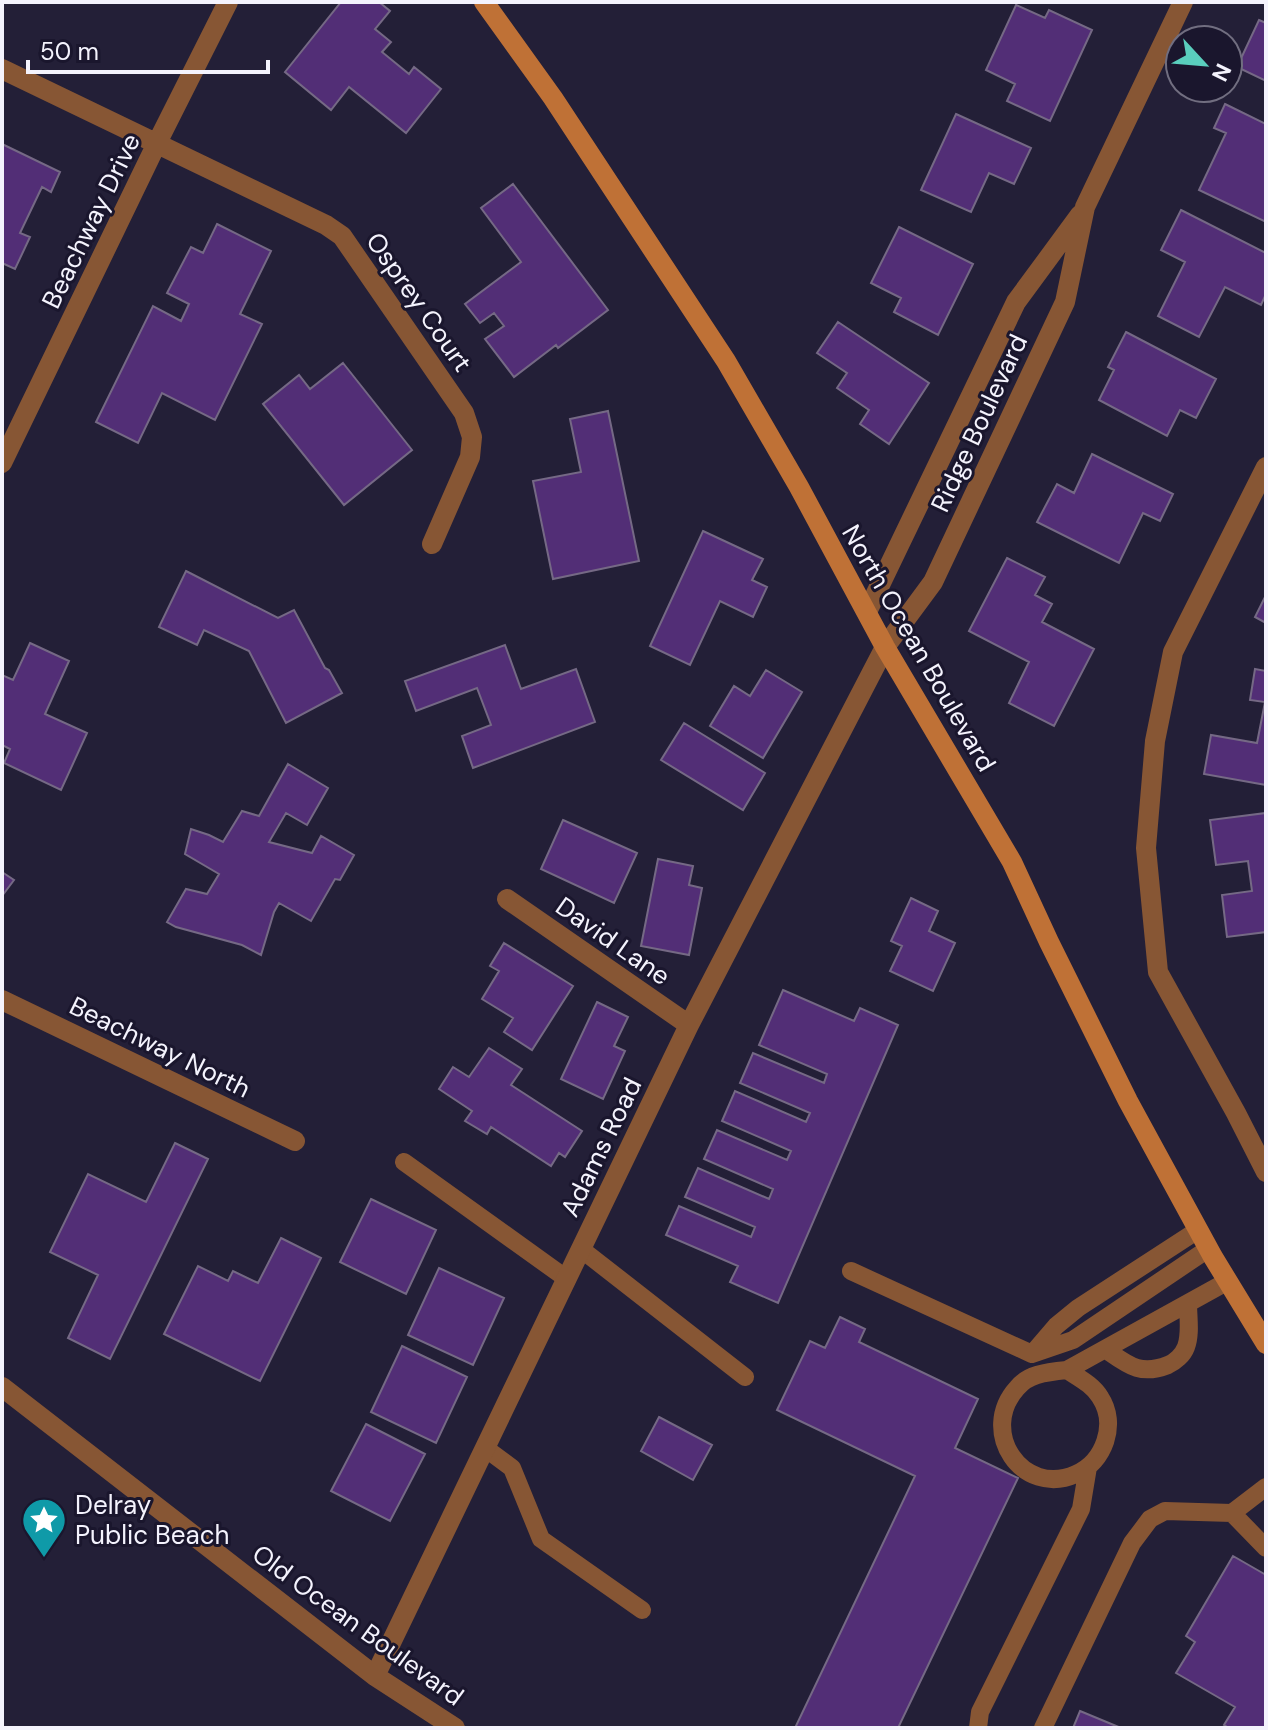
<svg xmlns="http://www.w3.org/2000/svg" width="1268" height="1730" viewBox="0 0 1268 1730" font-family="'DM Sans',sans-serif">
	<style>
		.building { fill: #522e76; stroke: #756985; stroke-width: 2 }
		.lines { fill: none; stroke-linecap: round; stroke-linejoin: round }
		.service { stroke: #875634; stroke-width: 18 }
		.minor { stroke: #875634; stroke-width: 20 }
		.secondary { stroke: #bf7136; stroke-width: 20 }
		.labels { text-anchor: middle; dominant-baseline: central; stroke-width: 6; stroke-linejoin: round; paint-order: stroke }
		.street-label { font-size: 26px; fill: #f4f3fd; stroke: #1a162d }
		.poi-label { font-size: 26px; fill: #f4f3fd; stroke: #1a162d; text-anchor: start }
	</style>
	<rect width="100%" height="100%" fill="#231f37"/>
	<path class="building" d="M341,2H379L390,11L375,29L391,42L382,52L409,74L414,67L441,89L406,133L349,87L331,110L285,72Z
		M1016,5L1045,18L1049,10L1092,30L1050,121L1007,101L1015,84L986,70Z
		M1259,20L1266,23V81L1237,67Z
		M1225,104L1266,124V222L1199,190L1226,133L1214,128Z
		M956,114L1031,148L1014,184L989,173L971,212L921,190Z
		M2,144L60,172L51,192L42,187L20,233L30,237L15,269L2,263Z
		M513,184L608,310L558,348L556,345L514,377L485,339L504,326L494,313L480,323L465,304L521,262L481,208Z
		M1181,210L1266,253V294L1261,305L1225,287L1199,337L1158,316L1185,262L1161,250Z
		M217,224L271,251L240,314L262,324L215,420L162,393L138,443L96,422L153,306L181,321L189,304L167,293L191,247L203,253Z
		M899,227L973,264L938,335L894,312L901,298L871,283Z
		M838,322L929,383L889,444L860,424L869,410L837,388L847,373L817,353Z
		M1126,332L1216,379L1196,418L1180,410L1167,436L1099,400L1114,370L1108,367Z
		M343,363L412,450L344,505L263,404L299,375L310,389Z
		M608,411L639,561L553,579L533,481L581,472L570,419Z
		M1092,454L1173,494L1160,521L1143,513L1119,563L1037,522L1057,484L1074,493Z
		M703,531L763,559L752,580L767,587L753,617L720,601L690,665L650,646Z
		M1007,558L1045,577L1035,595L1052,604L1042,622L1094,649L1054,726L1009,703L1029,662L969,631Z
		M186,571L278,618L294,610L325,668L329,670L342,693L286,723L249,651L204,630L197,645L159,627Z
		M1266,595V623L1255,617Z
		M30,643L69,661L45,714L87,733L61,790L4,763L10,749L2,745V675L13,680Z
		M505,645L521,689L576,669L595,722L473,768L462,736L491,725L477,688L416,711L405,681Z
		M1255,669L1266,671V785L1204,774L1211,735L1257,743L1265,702L1250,700Z
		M766,670L802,692L763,758L710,726L734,686L750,696Z
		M684,723L765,773L743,810L661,760Z
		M288,764L328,788L307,825L286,813L269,842L312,853L321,836L354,855L340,880L335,879L311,921L279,903L274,912L261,955L242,945L176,927L167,922L186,889L207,894L219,874L185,854L191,829L209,835L223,842L242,811L259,816Z
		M1266,813V932L1227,937L1222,895L1252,891L1248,861L1216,865L1210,820Z
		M563,820L637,853L614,903L541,869Z
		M658,859L693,866L689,885L702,888L689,955L641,946Z
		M2,872L14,880L2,896Z
		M911,898L938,911L929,931L955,943L933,991L890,971L902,946L891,941Z
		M504,943L573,986L532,1050L504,1032L513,1018L482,999L499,971L490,966Z
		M783,990L854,1021L860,1008L898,1025L778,1303L730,1282L738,1266L666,1235L679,1206L751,1237L755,1227L685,1197L698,1168L769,1199L773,1189L704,1159L717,1130L787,1160L791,1151L722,1121L735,1091L806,1122L810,1113L740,1083L753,1053L824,1083L827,1074L759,1045Z
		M597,1002L628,1017L614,1046L625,1051L603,1099L561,1079Z
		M489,1048L522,1069L511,1085L582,1131L565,1157L559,1153L551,1166L491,1127L487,1134L465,1121L472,1111L439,1089L453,1067L469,1077Z
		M175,1143L208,1159L110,1359L68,1338L98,1275L50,1252L88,1174L146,1202Z
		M371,1199L436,1230L406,1294L340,1262Z
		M281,1238L321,1258L260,1381L164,1334L198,1266L228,1281L233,1271L258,1283Z
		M439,1268L504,1298L473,1365L408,1335Z
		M840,1317L865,1329L859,1342L978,1399L955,1448L1018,1478L898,1728H795L915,1476L777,1410L810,1341L825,1348Z
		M402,1346L467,1377L436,1443L371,1412Z
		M659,1417L712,1445L693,1480L641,1451Z
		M366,1424L425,1454L390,1521L331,1491Z
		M1233,1556L1266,1575V1728H1229L1224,1725L1235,1707L1176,1673L1195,1642L1186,1636Z
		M1080,1711L1121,1728H1073Z"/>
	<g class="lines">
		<path class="service" d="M404,1162L567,1279
			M581,1249L745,1377
			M851,1271L1032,1354L1073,1340L1208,1249
			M1105,1349C1128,1365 1140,1376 1168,1365C1175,1362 1183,1355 1186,1347C1191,1334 1188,1317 1188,1303
			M1032,1354L1056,1326L1078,1308L1198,1230
			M1067,1370C1079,1378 1093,1385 1100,1397C1118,1424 1104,1462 1076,1474C1022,1498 978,1431 1017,1388C1022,1382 1030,1377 1037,1375C1047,1372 1057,1371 1067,1370Z
			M1067,1370L1228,1281
			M485,1448L512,1468L541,1539L642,1610
			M1232,1513L1266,1548
			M978,1728L980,1712L1081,1509L1088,1467
			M1043,1728L1132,1543L1150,1519L1165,1511L1232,1513L1266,1487"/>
		<path class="minor" d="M2,69L326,225L342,236L464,413L472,437L470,457L432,544
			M2,463L157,143L228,2
			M1266,467L1173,652L1155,741L1146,848L1158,972L1236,1113L1266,1172
			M867,612L1016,302L1080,215
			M507,899L689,1025
			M2,1000L295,1141
			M2,1387L375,1676L455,1728
			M375,1676L689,1025L885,647L933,582L1065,302L1085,207L1183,2"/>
		<path class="secondary" d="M484,2L553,98L726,361L799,487L885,647L1012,862L1049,942L1128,1101L1213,1257L1266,1344"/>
	</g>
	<defs>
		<g id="sight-pin" transform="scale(2.3)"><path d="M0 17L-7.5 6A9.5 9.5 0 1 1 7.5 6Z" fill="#0f9aa8" stroke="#1a162d"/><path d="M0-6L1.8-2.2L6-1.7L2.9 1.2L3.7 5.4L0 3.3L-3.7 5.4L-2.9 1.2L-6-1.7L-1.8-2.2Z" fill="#fff"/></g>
	</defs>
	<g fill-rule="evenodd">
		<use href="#sight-pin" x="44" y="1520"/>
	</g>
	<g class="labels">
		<g class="street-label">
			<text transform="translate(91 221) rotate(-64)">Beachway Drive</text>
			<text transform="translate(419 302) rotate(55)">Osprey Court</text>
			<text transform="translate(979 423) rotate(-65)">Ridge Boulevard</text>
			<text transform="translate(919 648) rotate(60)">North Ocean Boulevard</text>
			<text transform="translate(613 941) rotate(35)">David Lane</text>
			<text transform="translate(160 1047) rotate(26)">Beachway North</text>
			<text transform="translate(601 1147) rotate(-64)">Adams Road</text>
			<text transform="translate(358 1625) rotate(36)">Old Ocean Boulevard</text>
		</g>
		<g class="poi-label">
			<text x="75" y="1505">Delray<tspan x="75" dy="30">Public Beach</tspan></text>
		</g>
	</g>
	<rect width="1268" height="1730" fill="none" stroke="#f4f3fd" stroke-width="8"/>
	<g transform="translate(1204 64) rotate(116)"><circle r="38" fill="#1a162d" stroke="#716e80" stroke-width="2"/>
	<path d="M0-6L14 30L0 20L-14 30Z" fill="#5acebd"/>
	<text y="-12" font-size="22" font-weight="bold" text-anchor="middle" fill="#f4f3fd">N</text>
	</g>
	<path d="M28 60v12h240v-12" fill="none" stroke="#f4f3fd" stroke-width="4"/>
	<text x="40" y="60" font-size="24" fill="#f4f3fd" stroke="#1a162d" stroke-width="6" paint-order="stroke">50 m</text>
</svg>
